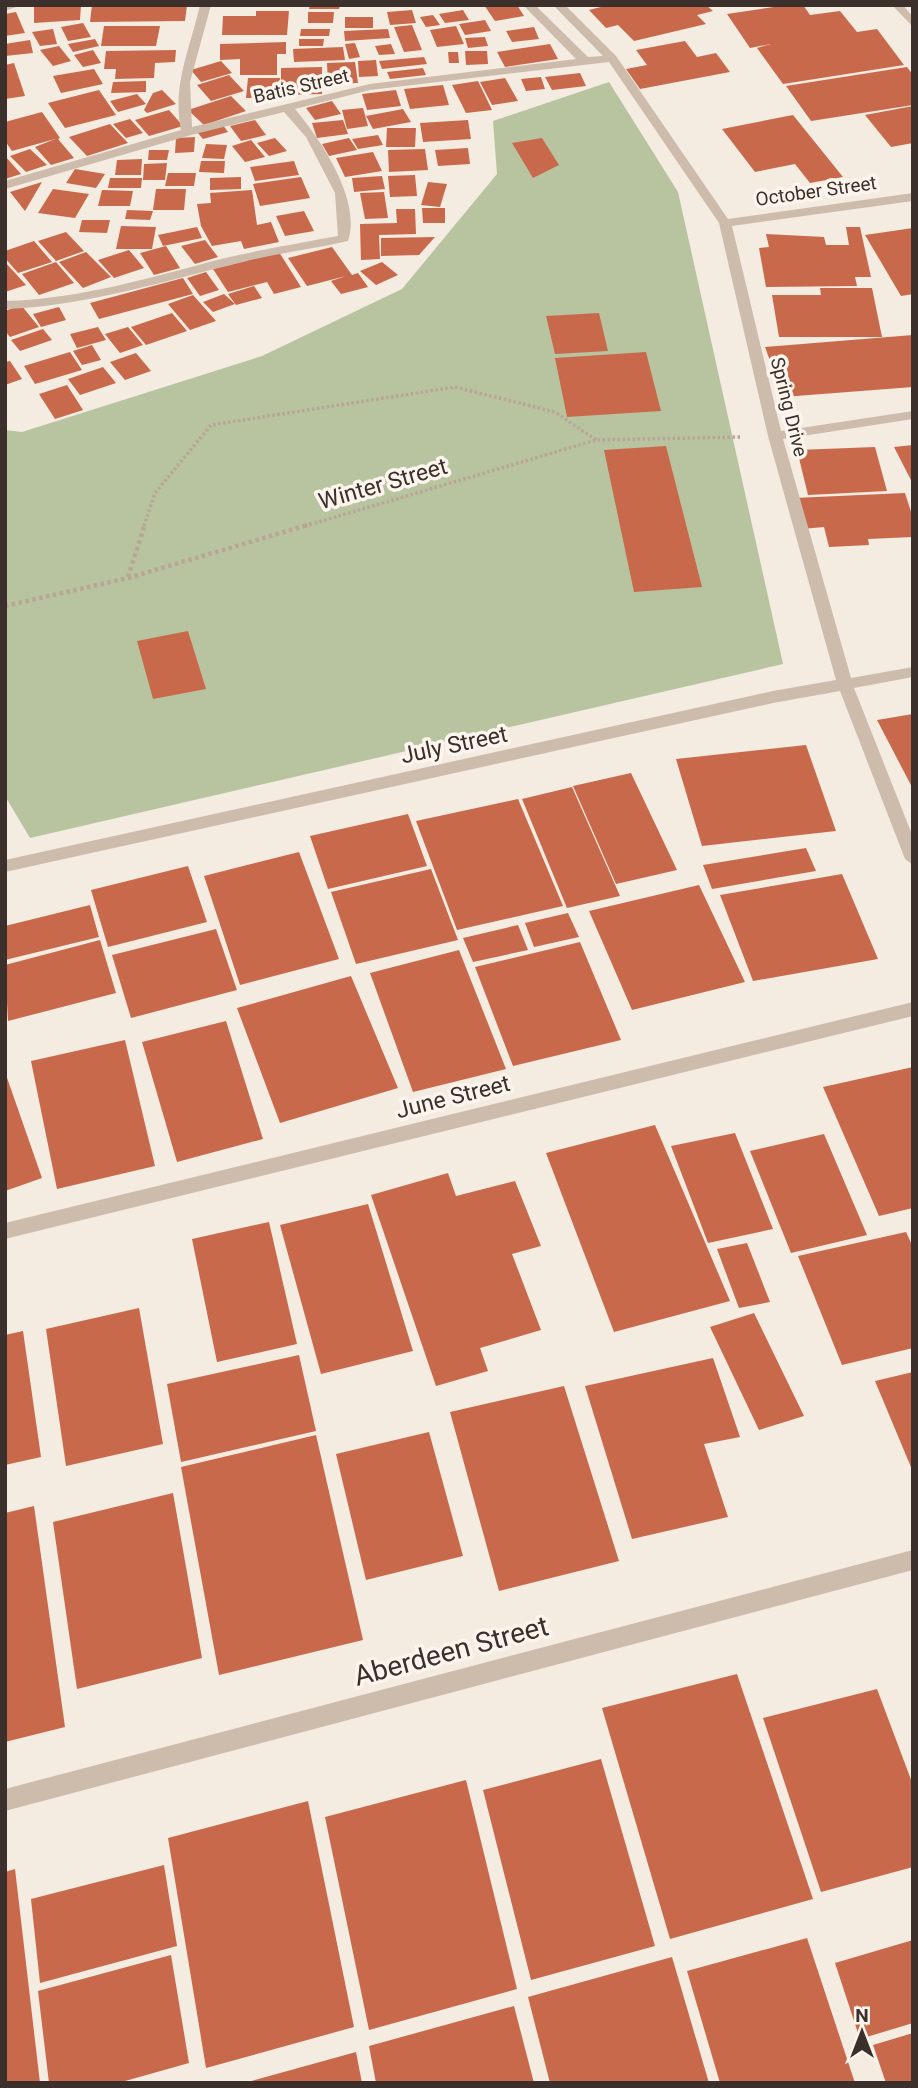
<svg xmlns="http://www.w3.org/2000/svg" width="918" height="2088" viewBox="0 0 918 2088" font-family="Roboto,sans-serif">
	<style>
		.green { fill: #b8c4a0 }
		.building { fill: #c8694b }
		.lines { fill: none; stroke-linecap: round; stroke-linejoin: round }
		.path-far1 { stroke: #b9a596; stroke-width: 3.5; stroke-dasharray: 2.5 2.5; stroke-linecap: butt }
		.path { stroke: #b9a596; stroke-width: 4.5; stroke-dasharray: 3.5 3.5; stroke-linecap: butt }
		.street { fill: #cdbbac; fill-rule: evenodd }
		.labels { text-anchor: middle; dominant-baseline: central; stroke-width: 7; stroke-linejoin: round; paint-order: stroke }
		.far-street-label { font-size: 19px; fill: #3b302b; stroke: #fbf5ee }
		.street-label { font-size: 23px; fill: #3b302b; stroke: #fbf5ee }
		.near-street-label { font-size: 28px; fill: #3b302b; stroke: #fbf5ee }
	</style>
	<rect width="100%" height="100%" fill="#f4ebe1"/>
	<path class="green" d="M609,82L678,192L783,664L30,838L5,796V430L22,432L262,356L402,289L497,174L493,121Z"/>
	<path class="building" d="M81,5L80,20L34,23V6Z
		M92,5H187L185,21L90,22Z
		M310,5H340L339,9H309Z
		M484,5H517L524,16L495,21Z
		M609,5H706L713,11L697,15L706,24L634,41L618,25L606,28L589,10Z
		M787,5H803L810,15L840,11L857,32L877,29L904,65L783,84L757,48L771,44L750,48L727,14Z
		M412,10L416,23L390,25L387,12Z
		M463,10L469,20L445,23L439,14Z
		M256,11H289L287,35H222L223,16H256Z
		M16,12L25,33L5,36V14Z
		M308,12H334L333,23H308Z
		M433,15L440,25L426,27L420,17Z
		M345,17H373V28H345Z
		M485,20L491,31L465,35L459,24Z
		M83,23L91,37L68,41L61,27Z
		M412,25L422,50L404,52L394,27Z
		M104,26H160L156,46H101Z
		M456,26L464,44L437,47L430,30Z
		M534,27L539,39L512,42L506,31Z
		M53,29L57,44L40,46L32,32Z
		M301,29H330L329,36H300Z
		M388,29L390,38L345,41L344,31Z
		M485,37L488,46L468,48L465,38Z
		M95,39L99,46L73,52L68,44Z
		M299,39H324L323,46H299Z
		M30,40L33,53L5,56V44Z
		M685,41L697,57L716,53L730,72L640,89L626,69L647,65L636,50Z
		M286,42V54H277V75H240V59L220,60V44Z
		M355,43L360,57L349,59L345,44Z
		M391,44L395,54L379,55L375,46Z
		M550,44L558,59L505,67L497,52Z
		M59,46L71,61L53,66L40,50Z
		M343,47L345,60L294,62L293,49Z
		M93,50L101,63L83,67L74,55Z
		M176,50L175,62L155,63L154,78L115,79L116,69H104L106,51Z
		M465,51H487L488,64L466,65Z
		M448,52H458L459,63H449Z
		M424,57L427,64L382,69L379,61Z
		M376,60L378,76L359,77L358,61Z
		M221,61L232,73L201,82L191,70Z
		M355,62L358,83L328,84L327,63Z
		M14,63L25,96L5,99V65Z
		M322,67V94L281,95V68Z
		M907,67L913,75V105L811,121L786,86Z
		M423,68L426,75L390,79L387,72Z
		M94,69L103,84L61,93L53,76Z
		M580,73L586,86L552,90L545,77Z
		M229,75L244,91L211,101L197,85Z
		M541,77L545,89L526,91L521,79Z
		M248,78H280L279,98H246Z
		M505,78L518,101L492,105L480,82Z
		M146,81V92L111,93L113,82Z
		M478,81L492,110L466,113L452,85Z
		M443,85L449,105L410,109L404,89Z
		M99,90L116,115L65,128L48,103Z
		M162,90L176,104L147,113L144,110L153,93Z
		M396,90L401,106L367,110L362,94Z
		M137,94L146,104L118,112L110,101Z
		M231,96L246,111L204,125L188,110Z
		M332,101L341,114L315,120L306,108Z
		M913,106V143L891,147L865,115Z
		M363,108L368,126L347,129L342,110Z
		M403,109L411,122L373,129L366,116Z
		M169,110L183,126L149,136L135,120Z
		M42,112L60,138L58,139L74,158L51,165L35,147L55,139L12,151L5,141V122Z
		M793,115L843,177L810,183L795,164L755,172L722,129Z
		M130,119L143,133L126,138L113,124Z
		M255,120L266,135L241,141L230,126Z
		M343,120L348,134L317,138L312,123Z
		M468,120L471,139L423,142L420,123Z
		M110,124L128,143L87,156L69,137Z
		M222,124L228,132L203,139L197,132Z
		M387,128H416L415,147H386Z
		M378,135L383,145L358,149L352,139Z
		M195,137L194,152L175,153L176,138Z
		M275,138L287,151L269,156L257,143Z
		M349,138L357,150L329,156L322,144Z
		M542,138L559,165L533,178L512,143Z
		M251,140L265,157L245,162L232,146Z
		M206,144L227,145L224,159L202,158Z
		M468,148L470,164L438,166L435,150Z
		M30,149L47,165L26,172L10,156Z
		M425,149L428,170L389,172L388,150Z
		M149,150H169L167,160H148Z
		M373,152L382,171L345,177L336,158Z
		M5,156L21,174L5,179Z
		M142,159L141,175H115L117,160Z
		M201,161H225L224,173L199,172Z
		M294,161L299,175L255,181L250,167Z
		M167,163L165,180H143L144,164Z
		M75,169L105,174L96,188L66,183Z
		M168,173H196L194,186H165Z
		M415,175L417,196L390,197L388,176Z
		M382,176L385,189L354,192L352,178Z
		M241,177V189L210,190V178Z
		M301,177L310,198L260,206L253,184Z
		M110,178H142L141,188H108Z
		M42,182L25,211L10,192Z
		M428,182L447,184L440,207L421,205Z
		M53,189L89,194L75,218L38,213Z
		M156,189H186L184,210H153Z
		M102,190L133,191L130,206H98Z
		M252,190L257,225L271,222L279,242L244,249L241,241L212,246L201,226L197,204L211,203L210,193Z
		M384,192L388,218L365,219L360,193Z
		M422,208H445V223H423Z
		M396,209H415L416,234L379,235L380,259L361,260L360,224L397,223Z
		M127,210L153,211L150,220L125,219Z
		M304,211L314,231L285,236L276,216Z
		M82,220H110L107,233L79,232Z
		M121,226L156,227L152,249H116Z
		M197,227L202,238L163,246L158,235Z
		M846,227H860L871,277H855L857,286L766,287L759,248L769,247L766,234L824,237L826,245H849Z
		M913,228V294L901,296L865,235Z
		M66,232L84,251L56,261L38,241Z
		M435,237L419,255L381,256V238Z
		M205,240L218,257L195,264L181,246Z
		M34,241L52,262L18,273L5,258V251Z
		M166,246L180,268L154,275L140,253Z
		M332,247L352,275L358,273L368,287L341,294L331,281L346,276L307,286L288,258Z
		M129,250L144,268L114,278L98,260Z
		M86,252L111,277L83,288L59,262Z
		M279,252L301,287L274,294L267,282L228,292L213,269Z
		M5,262L26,285L5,292Z
		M56,262L74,283L39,295L22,274Z
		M382,262L398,275L376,285L360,271Z
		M206,272L219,290L200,296L187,278Z
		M183,278L193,294L99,319L90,303Z
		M254,286L262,298L236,305L228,294Z
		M820,288H872L882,337H779L772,295H821Z
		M224,294L235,304L213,312L203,302Z
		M193,295L216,321L190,330L168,304Z
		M21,305L39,327L10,337L5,331V311Z
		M59,307L66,320L41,327L33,314Z
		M172,313L187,331L146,345L131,327Z
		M599,313L608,351L555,354L546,316Z
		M98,327L106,340L77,348L70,334Z
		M128,327L143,345L120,353L105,334Z
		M43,329L52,340L20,351L11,340Z
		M913,335V387L783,397L765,347Z
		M92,345L101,360L82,365L73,351Z
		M70,352L82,370L35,384L24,366Z
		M646,352L661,411L567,417L555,358Z
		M136,353L151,371L125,380L110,362Z
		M10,361L22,379L5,385V362Z
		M103,367L116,383L80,395L68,379Z
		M67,385L83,410L55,419L39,394Z
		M913,445V484L894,447Z
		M666,446L702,587L634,592L604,450Z
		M875,447L887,491L808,495L797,450Z
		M905,493L913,518V537L868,539L869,545L829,547L824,527L802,529L794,498Z
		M188,631L206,689L153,699L137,641Z
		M913,714V789L877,720Z
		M806,745L836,831L702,846L676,759Z
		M631,773L677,870L616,884L573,786Z
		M572,787L620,896L567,908L522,799Z
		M518,799L563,906L457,930L416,821Z
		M408,814L427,866L328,889L310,836Z
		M806,848L816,871L712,889L703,865Z
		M299,852L339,959L240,985L204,876Z
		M188,866L207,922L108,947L91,890Z
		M431,869L458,940L356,964L331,892Z
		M842,874L878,959L753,981L720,895Z
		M699,885L745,982L632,1010L589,911Z
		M90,905L99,937L5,960V926Z
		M568,913L579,937L534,947L525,923Z
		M518,925L528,950L473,962L463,938Z
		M216,929L237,990L131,1018L112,955Z
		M100,940L116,993L8,1021L5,965Z
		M580,942L621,1040L513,1066L475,967Z
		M459,950L506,1069L413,1092L370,973Z
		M351,976L398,1088L280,1123L237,1008Z
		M226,1021L263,1139L177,1162L142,1042Z
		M125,1040L155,1166L57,1189L31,1061Z
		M913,1067V1208L879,1216L823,1087Z
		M5,1072L42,1178L5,1191Z
		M655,1125L730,1301L614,1332L546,1153Z
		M735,1133L773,1229L708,1243L671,1146Z
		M824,1134L867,1235L791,1253L750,1151Z
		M448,1173L456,1196L515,1181L541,1246L512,1254L541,1330L480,1348L488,1371L436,1386L371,1195Z
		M368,1204L413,1351L321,1374L280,1225Z
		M269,1222L297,1344L217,1362L192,1239Z
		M906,1232L913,1247V1348L842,1365L798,1256Z
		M747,1243L770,1302L739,1308L717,1249Z
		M139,1308L163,1444L66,1466L46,1329Z
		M754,1313L804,1416L759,1430L710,1327Z
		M23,1331L41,1457L5,1465V1335Z
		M299,1355L316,1431L181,1462L167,1384Z
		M713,1358L740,1437L704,1444L728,1517L632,1539L585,1386Z
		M913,1372V1472L875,1381Z
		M564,1386L619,1561L499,1591L450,1412Z
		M429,1432L463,1556L366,1580L336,1454Z
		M316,1435L363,1640L219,1675L181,1467Z
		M173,1493L202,1658L77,1689L53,1522Z
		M34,1506L65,1727L5,1742V1513Z
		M737,1674L813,1899L670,1939L602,1708Z
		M877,1689L913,1785V1867L821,1892L763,1718Z
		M601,1759L655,1946L531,1980L483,1790Z
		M466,1780L517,1989L369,2030L325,1817Z
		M308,1801L354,2027L206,2068L168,1838Z
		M164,1865L177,1946L40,1983L31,1899Z
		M15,1869L40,2083H5V1872Z
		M807,1938L855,2083H720L687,1971Z
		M913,1940V2023L860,2039L835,1963Z
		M171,1955L189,2063L118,2083H49L38,1991Z
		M672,1957L709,2083H550L528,1997Z
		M514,2006L534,2083H376L369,2046Z
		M913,2033V2083H886L873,2045Z
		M356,2052L362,2083H248V2082Z"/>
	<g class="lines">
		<path class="path-far1" d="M144,526L155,493L211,425L455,387L555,412L596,440
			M305,526L596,440L741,437"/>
		<path class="path" d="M128,577L145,524
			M5,606L128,578L311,524"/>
		<path class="street" d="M5,5H21L5,11Z
			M200,5H211L190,82L192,127L370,84L576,59L523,5H535L588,57L603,56L553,5H565L616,56L728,219L913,193V201L732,226L781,431L913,411V419L783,439L851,678L913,667V677L854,688L913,837V865L905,859L840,691L773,703L5,872V860L773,691L836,680L768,436L719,223L609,62L370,90L295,109C320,139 362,200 348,241C313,249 278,253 243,262C163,281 87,306 5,309V301C80,299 149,278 221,259C260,250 299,243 338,236L335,193L306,137L284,112L191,135L5,189V181L181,130C172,85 190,49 200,5Z
			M892,5H903L913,17V27Z
			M913,1002V1016L5,1239V1223Z
			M913,1550V1570L5,1811V1789Z"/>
	</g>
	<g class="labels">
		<g class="far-street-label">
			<text transform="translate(301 86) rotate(-13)">Batis Street</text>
			<text transform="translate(816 191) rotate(-8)">October Street</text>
			<text transform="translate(789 407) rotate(76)">Spring Drive</text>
		</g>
		<g class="street-label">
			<text transform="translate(383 484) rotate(-16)">Winter Street</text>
			<text transform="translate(454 745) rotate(-12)">July Street</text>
			<text transform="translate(453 1097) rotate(-14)">June Street</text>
		</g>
		<g class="near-street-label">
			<text transform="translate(451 1651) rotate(-15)">Aberdeen Street</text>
		</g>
	</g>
	<rect width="918" height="2088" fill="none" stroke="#3b302b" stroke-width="14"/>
	<g transform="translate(862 2032)" stroke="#fbf5ee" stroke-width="5" paint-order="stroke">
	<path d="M0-5L12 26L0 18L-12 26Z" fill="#3b302b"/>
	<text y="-10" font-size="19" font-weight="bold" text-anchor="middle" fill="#3b302b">N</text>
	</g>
</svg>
